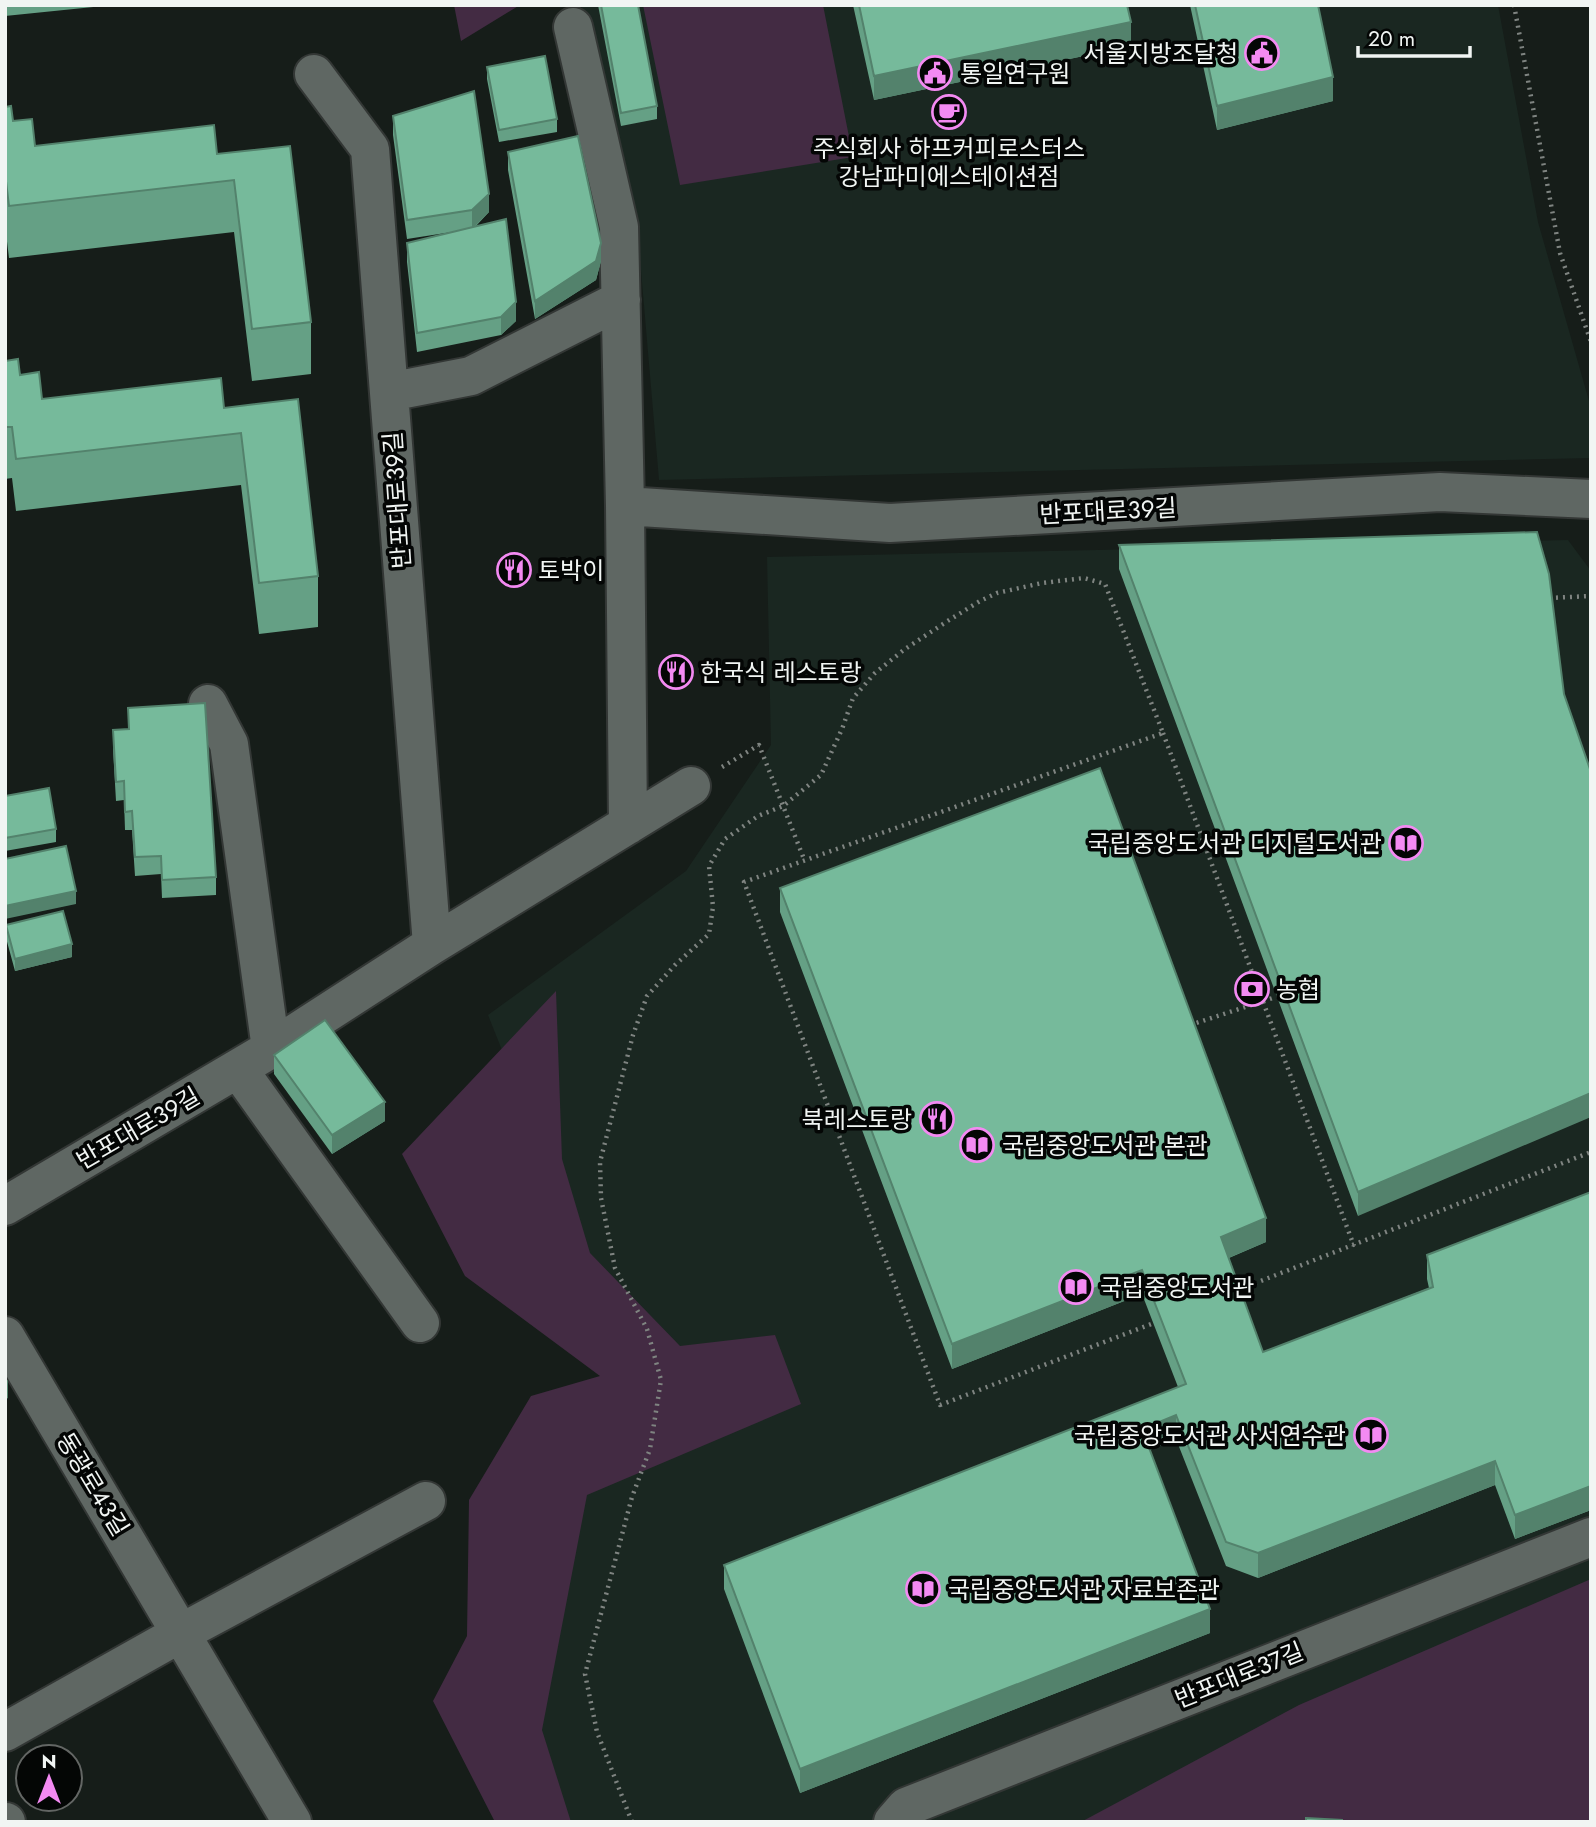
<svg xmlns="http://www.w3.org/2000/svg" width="1596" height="1827" viewBox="0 0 1596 1827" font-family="Jost,'Noto Sans KR',sans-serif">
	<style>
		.built { fill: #1a2721 }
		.green { fill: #432b43 }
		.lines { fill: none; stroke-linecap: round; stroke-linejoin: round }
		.minor-casing { stroke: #333735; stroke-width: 42 }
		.path { stroke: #7f8481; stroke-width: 4.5; stroke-dasharray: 2 5; stroke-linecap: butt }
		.minor { stroke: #5f6763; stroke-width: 38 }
		.wall { fill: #65a085 }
		.shaded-wall { fill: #53826c }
		.building { fill: #76ba9b; stroke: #53826c; stroke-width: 2 }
		.labels { text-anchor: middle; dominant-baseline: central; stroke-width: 7; stroke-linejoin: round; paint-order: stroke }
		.poi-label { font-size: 24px; fill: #f1f5f3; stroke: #040605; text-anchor: start }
		.street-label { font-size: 24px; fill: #f1f5f3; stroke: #040605 }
	</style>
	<rect width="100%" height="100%" fill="#161d19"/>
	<path class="built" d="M581,5H1498L1538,222L1591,408V458L659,480L640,259Z
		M1568,540L1591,571V1629L1144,1822H535L528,1495L659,1445L488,1015L686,871L771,745L767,557Z"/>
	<path class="green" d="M454,5H520L461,41Z
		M643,5H823L853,157L680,185Z
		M556,991L562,1159L590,1253L680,1346L775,1335L801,1404L587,1495L542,1730L571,1822H495L433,1701L467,1636L469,1500L531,1396L600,1376L465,1276L402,1154Z
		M1591,1579V1822H1081L1299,1705Z"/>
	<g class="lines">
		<g class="minor-casing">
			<path id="minor" d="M573,27L619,227L625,506L628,825
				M314,74L370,149L432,945
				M389,392L471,376L621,300
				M625,506L890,523L1440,492L1591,499
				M208,704L229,744L271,1049
				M238,1069L420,1323
				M5,1206L271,1049L432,945L691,786
				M5,1336L292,1822
				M5,1732L181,1633L426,1501
				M5,1822H6
				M893,1822L906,1807L1591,1537"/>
		</g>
		<path class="path" d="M1514,5L1560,253L1591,342
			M1549,598L1591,596
			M1163,733L1354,1246
			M722,767L759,745L804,859
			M1190,1025L1282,995
			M1235,1291L1591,1152
			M632,1822L597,1732L585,1674L632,1497L650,1449L661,1380L647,1329L615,1268L601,1198L600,1162L633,1035L647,996L675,965L709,934L713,907L709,866L725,839L758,816L783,806L821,775L842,729L853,698L875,673L905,649L946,622L980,601L997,593L1042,583L1084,578L1105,584L1163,733L744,882L940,1405L1159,1321"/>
		<use href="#minor" class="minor"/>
	</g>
	<path class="wall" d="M5,5H113L5,16Z
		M598,5H638L657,106V119L621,126Z
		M853,5H1127L1131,46L874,100Z
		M1190,5H1318L1333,101L1217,130Z
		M487,67L557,119V132L499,142L487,79Z
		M5,107L13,121L35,146L217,154L290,146L311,322V374L252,381L234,232L9,258L5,225Z
		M393,116L489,212L475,227L516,321L501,335L417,352L407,262V243L452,232L407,239L393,135Z
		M508,152L601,261L596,280L535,319L508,170Z
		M5,361L42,399L224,408L298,399L318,576V627L259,634L241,485L16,511L12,478L5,479Z
		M1119,545L1564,694L1358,1216L1119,569Z
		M128,708L216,877V895L162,898L161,874L135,876L132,830H125L124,800L116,801L113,749V730H128Z
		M5,796L56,829V842L5,851Z
		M780,888L1266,1242L1229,1258L1263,1352L1429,1288L1427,1279V1255L1591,1192V1510L1515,1539L1495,1485L1258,1578L1226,1566L1176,1439L1150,1450L1210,1633L800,1793L724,1589V1565L1178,1387L1142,1294L952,1369L780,912Z
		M6,925L72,957L15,971L6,938Z
		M274,1055L385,1121L332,1154L274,1074Z"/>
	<path class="shaded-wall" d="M1131,22V46L874,100V76Z
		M1333,77V101L1217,130V106Z
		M489,194V212L472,229V210Z
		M601,243V261L596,280L535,319V301Z
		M516,302V321L501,335V317Z
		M76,891V904L5,919V906Z
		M72,944V957L15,971V959Z
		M1591,1093V1117L1358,1216V1192Z
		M385,1102V1121L332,1154V1135Z
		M1266,1218V1242L1221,1261V1237Z
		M1142,1270V1294L952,1369V1344Z
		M8,1380V1398L5,1400V1381Z
		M1176,1415V1439L1142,1453V1429Z
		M1495,1461V1485L1258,1578V1553Z
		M1591,1486V1510L1515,1539V1515Z
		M1210,1609V1633L800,1793V1769Z"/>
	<path class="building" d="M601,5H638L657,106L621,113Z
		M859,5H1127L1131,22L874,76Z
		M1195,5H1318L1333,77L1217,106Z
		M545,56L557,119L499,130L487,67Z
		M474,91L489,194L472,210L407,220L393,116Z
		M11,106L13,121L32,119L35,146L214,125L217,154L290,146L311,322L252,329L234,180L9,206L5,173V107Z
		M578,136L601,243L596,261L535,301L508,152Z
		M506,219L516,302L501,317L417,333L407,243Z
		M18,359L20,375L39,372L42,399L221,378L224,408L298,399L318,576L259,583L241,433L16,459L12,427H5V361Z
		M1537,532L1549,574L1564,694L1591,772V1093L1358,1192L1119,545Z
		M205,703L216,877L162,880L161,856L135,857L132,811L125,812L124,781L116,782L113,730L129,729L128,708Z
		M1100,768L1266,1218L1221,1237L1263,1352L1433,1287L1427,1255L1591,1192V1486L1515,1515L1495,1461L1258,1553L1226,1542L1176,1415L1142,1429L1210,1609L800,1769L724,1565L1186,1384L1142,1270L952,1344L780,888Z
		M49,788L56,829L5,838V796Z
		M66,846L76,891L5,906V859Z
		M63,911L72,944L15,959L6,925Z
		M325,1020L385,1102L332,1135L274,1055Z
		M1306,1818L1342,1820V1822H1306Z"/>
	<defs>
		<g id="civic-ring" transform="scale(1.75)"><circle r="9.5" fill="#040605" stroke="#f38af2" stroke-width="1.5"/><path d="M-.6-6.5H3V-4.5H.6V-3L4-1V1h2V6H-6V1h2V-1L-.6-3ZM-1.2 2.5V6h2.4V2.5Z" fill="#f38af2"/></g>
		<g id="cafe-ring" transform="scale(1.75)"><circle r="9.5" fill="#040605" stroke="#f38af2" stroke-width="1.5"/><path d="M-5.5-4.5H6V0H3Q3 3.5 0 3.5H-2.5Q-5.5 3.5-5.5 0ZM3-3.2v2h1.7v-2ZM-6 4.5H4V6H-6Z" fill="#f38af2"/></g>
		<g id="restaurant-ring" transform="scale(1.75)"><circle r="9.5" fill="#040605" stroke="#f38af2" stroke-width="1.5"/><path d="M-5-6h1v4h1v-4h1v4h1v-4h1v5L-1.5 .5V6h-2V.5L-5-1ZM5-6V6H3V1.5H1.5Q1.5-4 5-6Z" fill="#f38af2"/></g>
		<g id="library-ring" transform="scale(1.75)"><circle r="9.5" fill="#040605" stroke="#f38af2" stroke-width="1.5"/><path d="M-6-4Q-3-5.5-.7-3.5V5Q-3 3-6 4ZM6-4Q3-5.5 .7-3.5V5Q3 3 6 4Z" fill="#f38af2"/></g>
		<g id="bank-ring" transform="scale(1.75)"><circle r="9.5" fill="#040605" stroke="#f38af2" stroke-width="1.5"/><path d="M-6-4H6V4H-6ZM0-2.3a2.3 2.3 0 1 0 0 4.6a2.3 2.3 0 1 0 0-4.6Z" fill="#f38af2"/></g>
	</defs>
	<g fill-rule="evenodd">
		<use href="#civic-ring" x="1262" y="53"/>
		<use href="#civic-ring" x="935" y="73"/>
		<use href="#cafe-ring" x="949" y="112"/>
		<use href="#restaurant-ring" x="514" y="570"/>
		<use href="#restaurant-ring" x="676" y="672"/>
		<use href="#library-ring" x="1406" y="843"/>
		<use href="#bank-ring" x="1252" y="989"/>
		<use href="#restaurant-ring" x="937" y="1119"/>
		<use href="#library-ring" x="977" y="1145"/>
		<use href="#library-ring" x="1076" y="1287"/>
		<use href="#library-ring" x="1371" y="1435"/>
		<use href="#library-ring" x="923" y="1589"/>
	</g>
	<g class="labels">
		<g class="poi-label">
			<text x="1238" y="53" text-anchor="end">서울지방조달청</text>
			<text x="960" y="73">통일연구원</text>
			<text x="949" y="148" text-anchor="middle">주식회사 하프커피로스터스<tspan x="949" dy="28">강남파미에스테이션점</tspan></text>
			<text x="538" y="570">토박이</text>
			<text x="700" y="672">한국식 레스토랑</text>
			<text x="1382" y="843" text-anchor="end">국립중앙도서관 디지털도서관</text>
			<text x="1276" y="989">농협</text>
			<text x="912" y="1119" text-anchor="end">북레스토랑</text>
			<text x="1002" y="1145">국립중앙도서관 본관</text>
			<text x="1100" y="1287">국립중앙도서관</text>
			<text x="1346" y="1435" text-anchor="end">국립중앙도서관 사서연수관</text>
			<text x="948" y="1589">국립중앙도서관 자료보존관</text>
		</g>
		<g class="street-label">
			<text transform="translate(397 500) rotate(-94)">반포대로39길</text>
			<text transform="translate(1108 511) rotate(-3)">반포대로39길</text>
			<text transform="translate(138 1128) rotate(-30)">반포대로39길</text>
			<text transform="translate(93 1484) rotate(59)">동광로43길</text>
			<text transform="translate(1239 1675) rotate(-22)">반포대로37길</text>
		</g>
	</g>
	<rect width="1596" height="1827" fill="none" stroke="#f1f5f3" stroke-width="14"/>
	<g transform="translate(49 1778)"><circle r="33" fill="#040605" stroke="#636664" stroke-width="2"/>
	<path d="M0-5L12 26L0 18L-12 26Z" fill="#f38af2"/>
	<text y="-10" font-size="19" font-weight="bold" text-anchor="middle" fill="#f1f5f3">N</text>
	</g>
	<path d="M1358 46v10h112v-10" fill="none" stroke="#f1f5f3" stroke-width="3.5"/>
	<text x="1368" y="46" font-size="21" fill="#f1f5f3" stroke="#040605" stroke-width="5" paint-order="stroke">20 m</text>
</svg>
